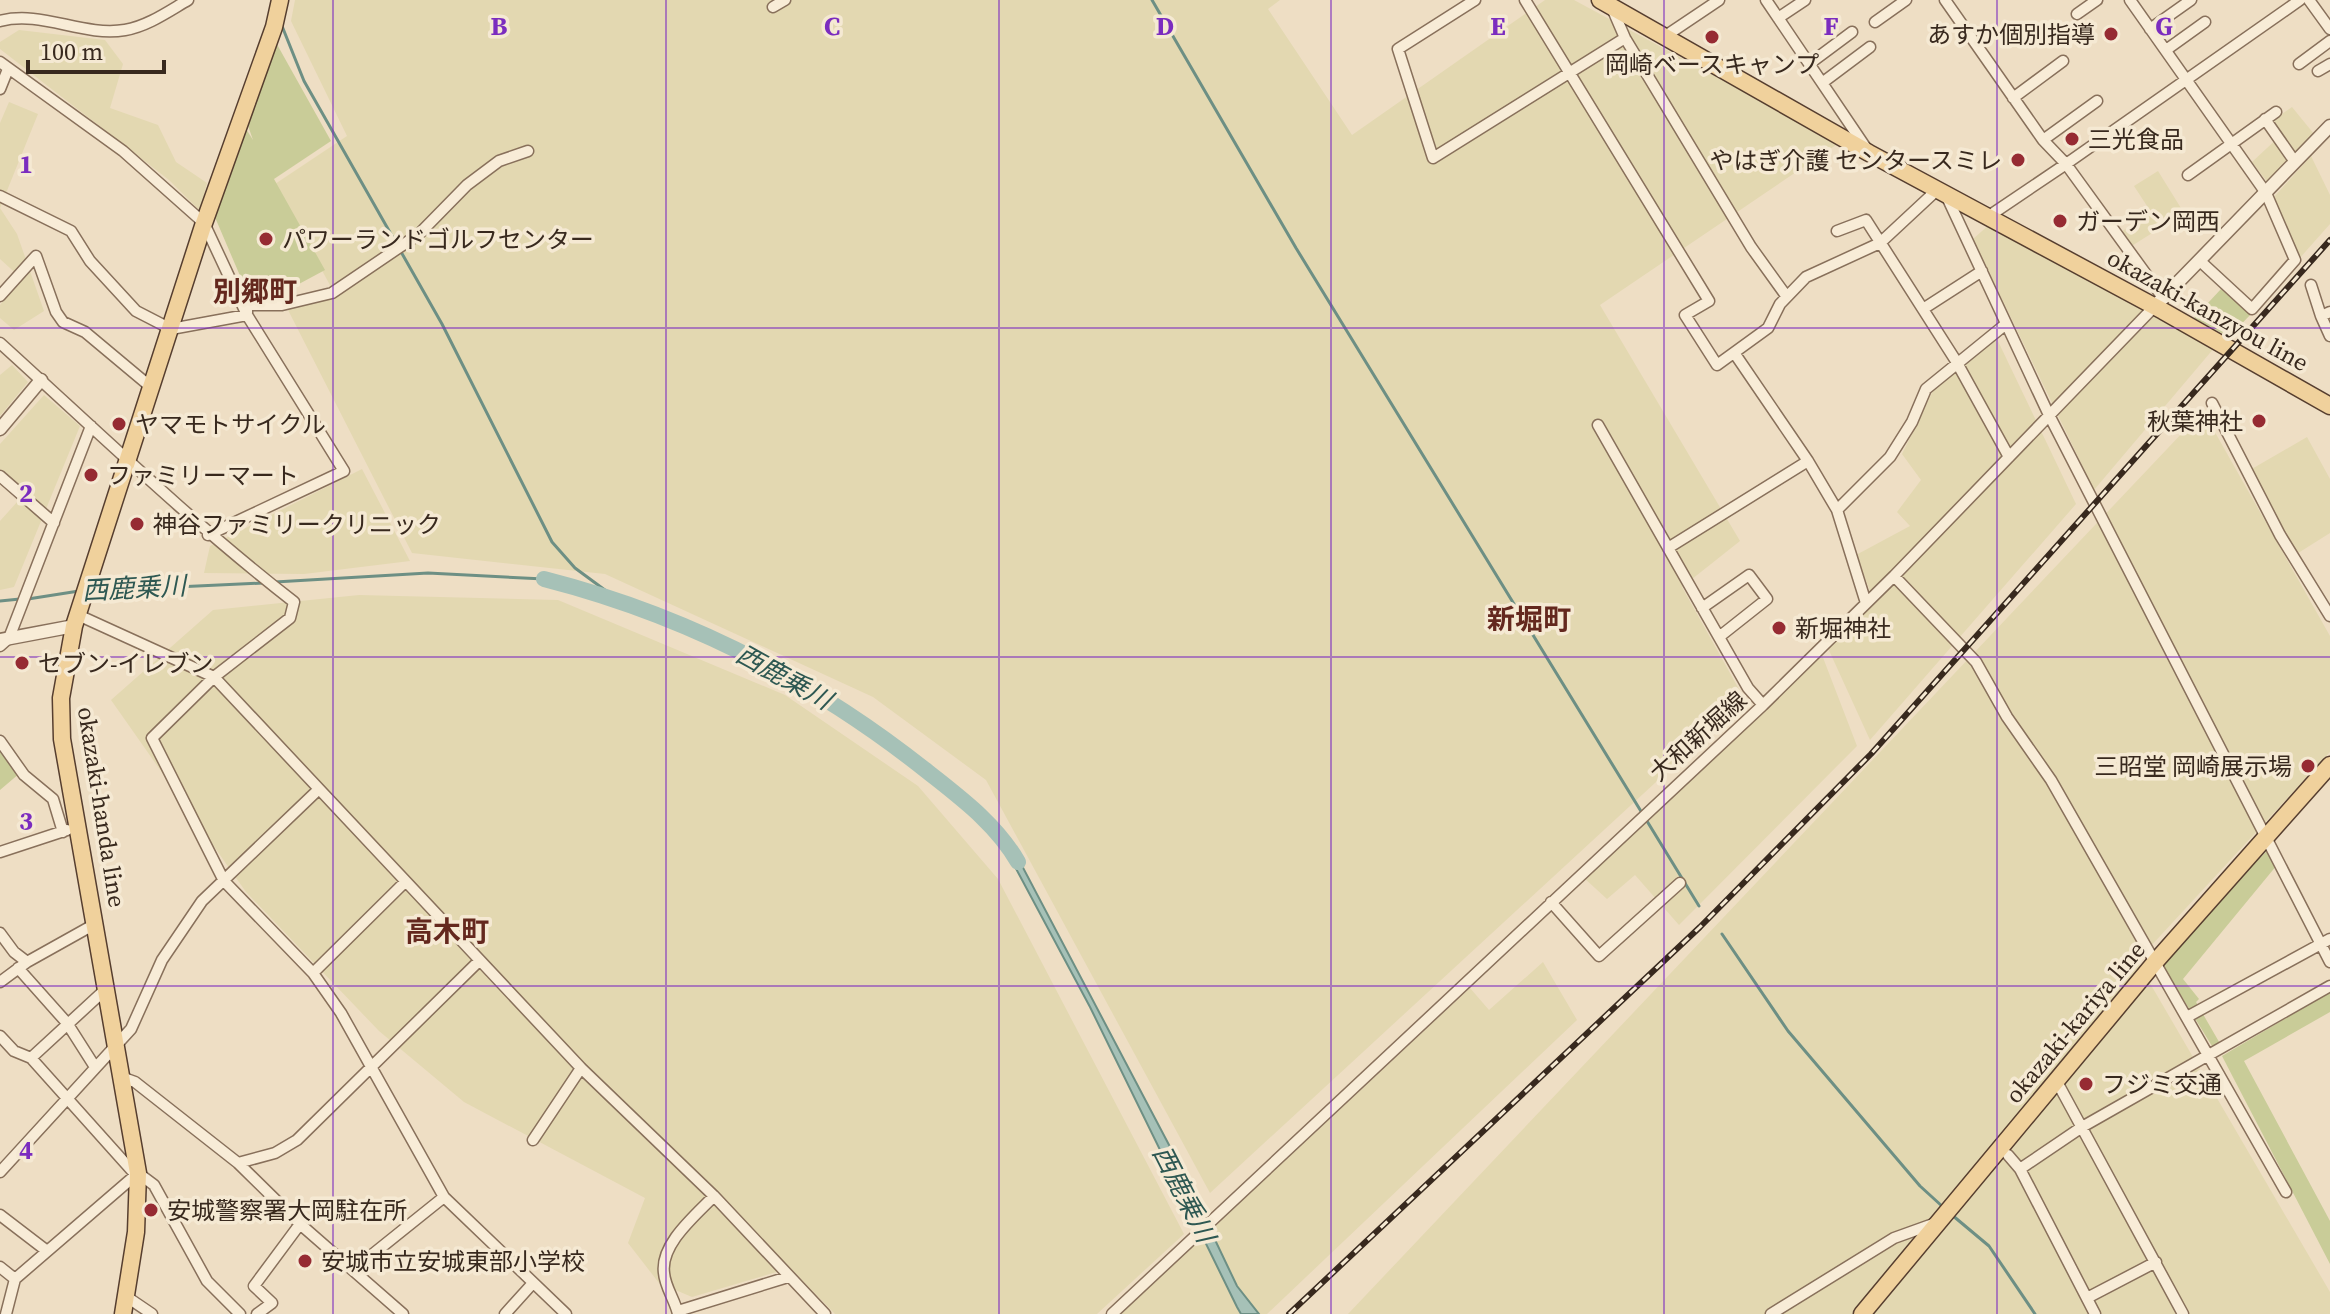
<svg xmlns="http://www.w3.org/2000/svg" width="2330" height="1314" viewBox="0 0 2330 1314" font-family="'Source Serif 4','Noto Sans JP',serif">
	<style>
		.farmland { fill: #e3d8b1 }
		.green { fill: #c9cc98 }
		.water { fill: #a6c1b7; stroke: #6d8f84; stroke-width: 2 }
		.lines { fill: none; stroke-linecap: round; stroke-linejoin: round }
		.stream { stroke: #6d8f84; stroke-width: 3 }
		.river { stroke: #a6c1b7; stroke-width: 16 }
		.minor-casing { stroke: #88705b; stroke-width: 13 }
		.tertiary-casing { stroke: #88705b; stroke-width: 15 }
		.primary-casing { stroke: #563e2f; stroke-width: 19 }
		.minor { stroke: #f8ecd7; stroke-width: 10 }
		.tertiary { stroke: #f8ecd7; stroke-width: 12 }
		.primary { stroke: #f0d19c; stroke-width: 16 }
		.rail-casing { stroke: #38291e; stroke-width: 6 }
		.rail { stroke: #f5e9d3; stroke-width: 3; stroke-dasharray: 9; stroke-linecap: butt }
		.grid { fill: none; stroke: #7b2cbf; stroke-width: 2; stroke-opacity: 0.55 }
		.poi-dot { fill: #962b33; stroke: #f5e9d3; stroke-width: 3 }
		.labels { text-anchor: middle; dominant-baseline: central; stroke-width: 7; stroke-linejoin: round; paint-order: stroke }
		.poi-label { font-size: 24px; fill: #38291e; stroke: #f5e9d3; text-anchor: start }
		.street-label { font-size: 24px; fill: #38291e; stroke: #f5e9d3 }
		.water-label { font-size: 26px; font-style: italic; fill: #2e5852; stroke: #f5e9d3 }
		.quarter-label { font-size: 28px; font-weight: bold; fill: #64281e; stroke: #f5e9d3 }
		.grid-label { font-size: 26px; text-anchor: middle; font-weight: bold; fill: #7b2cbf; stroke: #f5e9d3; stroke-width: 7; stroke-linejoin: round; paint-order: stroke }
	</style>
	<rect width="100%" height="100%" fill="#eedec4"/>
	<path class="farmland" d="M295,0H1280L1268,9L1352,135L1545,0H1574L1839,143L1600,305L1740,541L1682,587L1745,700L1210,1193L986,780L873,697L605,574L412,553L288,310L331,287L275,184L347,136L291,21Z
		M19,30L105,40L123,64L110,108L158,125L176,162L207,183L200,211L169,180L0,49V42Z
		M9,102L38,114L0,208L17,234L44,311L14,330L0,318V305L21,278L0,259V123Z
		M2292,107L2314,134L2268,183L2252,162L2281,135L2272,121Z
		M2311,156L2330,195V224L2298,260L2274,197Z
		M2158,171L2184,213L2130,247L2121,232L2151,212L2134,186Z
		M1990,224L2215,347L2094,490L1973,239Z
		M1996,337L2076,504L1870,740L1827,646L1874,601L1856,555L1910,526L1897,512L1921,480L1902,454L1934,389Z
		M12,365L28,382L0,416V375Z
		M44,395L80,426L14,587L0,590V521L26,492L0,469V444Z
		M2203,411L2330,636V752L2137,961L2330,1292V1314H1348Z
		M2307,437L2330,479V533L2295,555L2250,470Z
		M362,469L410,561L304,574L204,573L210,546Z
		M359,595L558,600L785,695L918,786L998,879L1184,1234L1097,1314H835L790,1268L692,1297L659,1283L628,1243L645,1198L464,1102L379,1031L246,892L111,700L213,610Z
		M1822,655L1857,746L1679,925L1635,875L1607,899L1584,878Z
		M1543,962L1577,1020L1267,1314H1121L1470,988L1489,1010Z"/>
	<path class="green" d="M274,39L331,141L274,179L325,270L284,292L250,299L211,208L243,124L253,140L246,120Z
		M2221,289L2251,314L2229,337L2194,318Z
		M2,750L20,773L0,790V751Z
		M2269,849L2277,865L2183,979L2199,999L2196,1002L2222,1047L2215,1051L2158,958Z
		M2330,992V1012L2244,1061L2330,1221V1264L2222,1056Z"/>
	<path class="water" d="M1009,841L1178,1162L1237,1286L1259,1314H1241L1237,1307L1090,1007L1005,848Z"/>
	<g class="lines">
		<path class="stream" d="M1152,0L1296,248L1699,906
			M282,26L304,81L442,324L552,542L575,568L613,596
			M275,582L428,573L544,579
			M91,591L263,583
			M28,599L79,591
			M0,601L20,599
			M1722,934L1788,1031L1920,1186L1943,1207
			M1952,1215L1989,1246L2035,1314"/>
		<path class="river" d="M544,579C685,615 814,681 928,772C962,799 996,824 1018,862"/>
		<g class="minor-casing">
			<path id="minor" d="M1475,0L1398,49L1433,158L1625,38
				M1525,0L1709,301L1685,315L1717,365L1768,328L1780,304L1806,277L1880,243L1938,189
				M1766,0L1866,148
				M1945,0L2043,140L2066,164L2300,0
				M2130,0L2266,193L2295,260L2252,309L2200,261
				M2309,0L2330,29
				M773,7L785,0
				M1612,8L1625,38L1751,247L1787,297
				M2077,14L2097,0
				M1778,18L1805,0
				M0,21C42,10 82,37 125,30C148,26 169,11 188,0
				M1875,22L1906,0
				M2150,29L2191,0
				M1664,37L1719,0
				M2166,50L2205,22
				M0,62L123,151L204,223L247,315L344,471L208,535
				M1809,64L1852,32
				M2299,64L2330,41
				M2318,71L2330,64
				M1822,83L1870,47
				M0,89L8,69
				M2013,98L2063,61
				M2265,119L2295,162
				M2043,140L2097,101
				M2188,175L2276,112
				M1946,195L2048,413L2330,962
				M0,196L71,231L90,261L136,311L171,329L247,315
				M1989,216L2066,164L2164,299
				M1837,231L1866,220L1956,361L2009,457
				M2311,285L2321,316L2330,312
				M0,296L36,256L56,312L63,322L85,332L152,388
				M1923,309L1982,271
				M247,313V305H282L332,293L419,234L467,185L499,161L528,151
				M2321,316L2330,336
				M0,343C97,431 191,522 294,602L290,618L214,677L152,738L224,881L313,973L341,1013L444,1197L566,1314
				M1735,354L1808,461L1837,510L1866,603
				M2212,403L2280,535L2330,616
				M1598,425L1748,688L1763,705
				M0,476L54,523
				M1837,510L1890,457L1912,422L1926,389L2006,324
				M1668,548L1808,461
				M1894,576L1976,662L2007,717L2051,780L2286,1192
				M1702,608L1749,575L1767,599L1719,637
				M78,615L214,677L581,1068L714,1196L825,1314
				M0,646L9,638L91,426
				M0,741L24,775L53,799L63,832
				M0,852L67,830
				M1551,902L1599,956L1680,883
				M0,933L14,952L27,962
				M18,968L67,1023L95,1067
				M313,973L405,882
				M0,982L27,962L95,924
				M2187,1017L2330,939
				M0,1036L14,1051L31,1058L134,1173
				M31,1058L107,988
				M124,1078L135,1082L238,1163L300,1224L403,1314
				M2056,1080L2183,1314
				M533,1140L581,1068
				M2008,1155L2020,1169L2095,1314
				M238,1163L275,1153L297,1140L479,961
				M2020,1169L2082,1127L2330,986
				M0,1172L131,1029L162,960L202,901L319,789
				M0,1215L47,1251
				M0,1267L15,1279
				M353,1270L444,1197
				M127,1297L152,1314
				M2087,1298L2156,1262
				M678,1311L788,1277
				M6,1314L15,1279L138,1173L154,1185L207,1281L240,1314
				M257,1314L272,1303L254,1286L300,1224
				M505,1314L533,1283
				M678,1314C675,1300 665,1287 664,1273C660,1244 696,1215 714,1196
				M1112,1314L1763,705L1894,576L2154,307
				M1771,1314L1894,1238L1933,1224"/>
		</g>
		<g class="tertiary-casing">
			<path id="tertiary" d="M2154,307L2330,126
				M0,429L41,380
				M0,640L74,626"/>
		</g>
		<g class="primary-casing">
			<path id="primary" d="M1600,0L1869,153L2163,311L2330,406
				M123,1314L136,1232L138,1173L62,739L61,698L74,626L204,223L274,27L280,0
				M1862,1314L2156,961L2330,765"/>
		</g>
		<use href="#minor" class="minor"/>
		<use href="#tertiary" class="tertiary"/>
		<use href="#primary" class="primary"/>
		<g class="rail-casing">
			<path id="rail" d="M1289,1314L1700,927L1871,754L2330,240"/>
		</g>
		<use href="#rail" class="rail"/>
	</g>
	<path class="grid" d="M333,0V1314M666,0V1314M999,0V1314M1331,0V1314M1664,0V1314M1997,0V1314M0,328H2330M0,657H2330M0,986H2330"/>
	<g class="poi-dot">
		<circle cx="2111" cy="34" r="8"/>
		<circle cx="1712" cy="37" r="8"/>
		<circle cx="2072" cy="139" r="8"/>
		<circle cx="2018" cy="160" r="8"/>
		<circle cx="2060" cy="221" r="8"/>
		<circle cx="266" cy="239" r="8"/>
		<circle cx="2259" cy="421" r="8"/>
		<circle cx="119" cy="424" r="8"/>
		<circle cx="91" cy="475" r="8"/>
		<circle cx="137" cy="524" r="8"/>
		<circle cx="1779" cy="628" r="8"/>
		<circle cx="22" cy="663" r="8"/>
		<circle cx="2308" cy="766" r="8"/>
		<circle cx="2086" cy="1084" r="8"/>
		<circle cx="151" cy="1210" r="8"/>
		<circle cx="305" cy="1261" r="8"/>
	</g>
	<g class="labels">
		<g class="poi-label">
			<text x="2095" y="34" text-anchor="end">あすか個別指導</text>
			<text x="1712" y="64" text-anchor="middle">岡崎ベースキャンプ</text>
			<text x="2088" y="139">三光食品</text>
			<text x="2002" y="160" text-anchor="end">やはぎ介護 センタースミレ</text>
			<text x="2076" y="221">ガーデン岡西</text>
			<text x="282" y="239">パワーランドゴルフセンター</text>
			<text x="2243" y="421" text-anchor="end">秋葉神社</text>
			<text x="135" y="424">ヤマモトサイクル</text>
			<text x="107" y="475">ファミリーマート</text>
			<text x="153" y="524">神谷ファミリークリニック</text>
			<text x="1795" y="628">新堀神社</text>
			<text x="38" y="663">セブン-イレブン</text>
			<text x="2292" y="766" text-anchor="end">三昭堂 岡崎展示場</text>
			<text x="2102" y="1084">フジミ交通</text>
			<text x="167" y="1210">安城警察署大岡駐在所</text>
			<text x="321" y="1261">安城市立安城東部小学校</text>
		</g>
		<g class="street-label">
			<text transform="translate(2208 310) rotate(29)">okazaki-kanzyou line</text>
			<text transform="translate(1698 736) rotate(-42)">大和新堀線</text>
			<text transform="translate(102 807) rotate(81)">okazaki-handa line</text>
			<text transform="translate(2075 1022) rotate(-50)">okazaki-kariya line</text>
		</g>
		<g class="water-label">
			<text transform="translate(134 588) rotate(-3)">西鹿乗川</text>
			<text transform="translate(784 677) rotate(29)">西鹿乗川</text>
			<text transform="translate(1184 1194) rotate(63)">西鹿乗川</text>
		</g>
		<g class="quarter-label">
			<text x="255" y="291">別郷町</text>
			<text x="1529" y="619">新堀町</text>
			<text x="447" y="931">高木町</text>
		</g>
	</g>
	<g class="grid-label">
		<text x="499" y="35">B</text>
		<text x="832" y="35">C</text>
		<text x="1165" y="35">D</text>
		<text x="1498" y="35">E</text>
		<text x="1831" y="35">F</text>
		<text x="2164" y="35">G</text>
		<text x="26" y="173">1</text>
		<text x="26" y="502">2</text>
		<text x="26" y="830">3</text>
		<text x="26" y="1159">4</text>
	</g>
	<path d="M28 60v12h136v-12" fill="none" stroke="#38291e" stroke-width="4"/>
	<text x="40" y="60" font-size="24" fill="#38291e" stroke="#f5e9d3" stroke-width="6" paint-order="stroke">100 m</text>
</svg>
